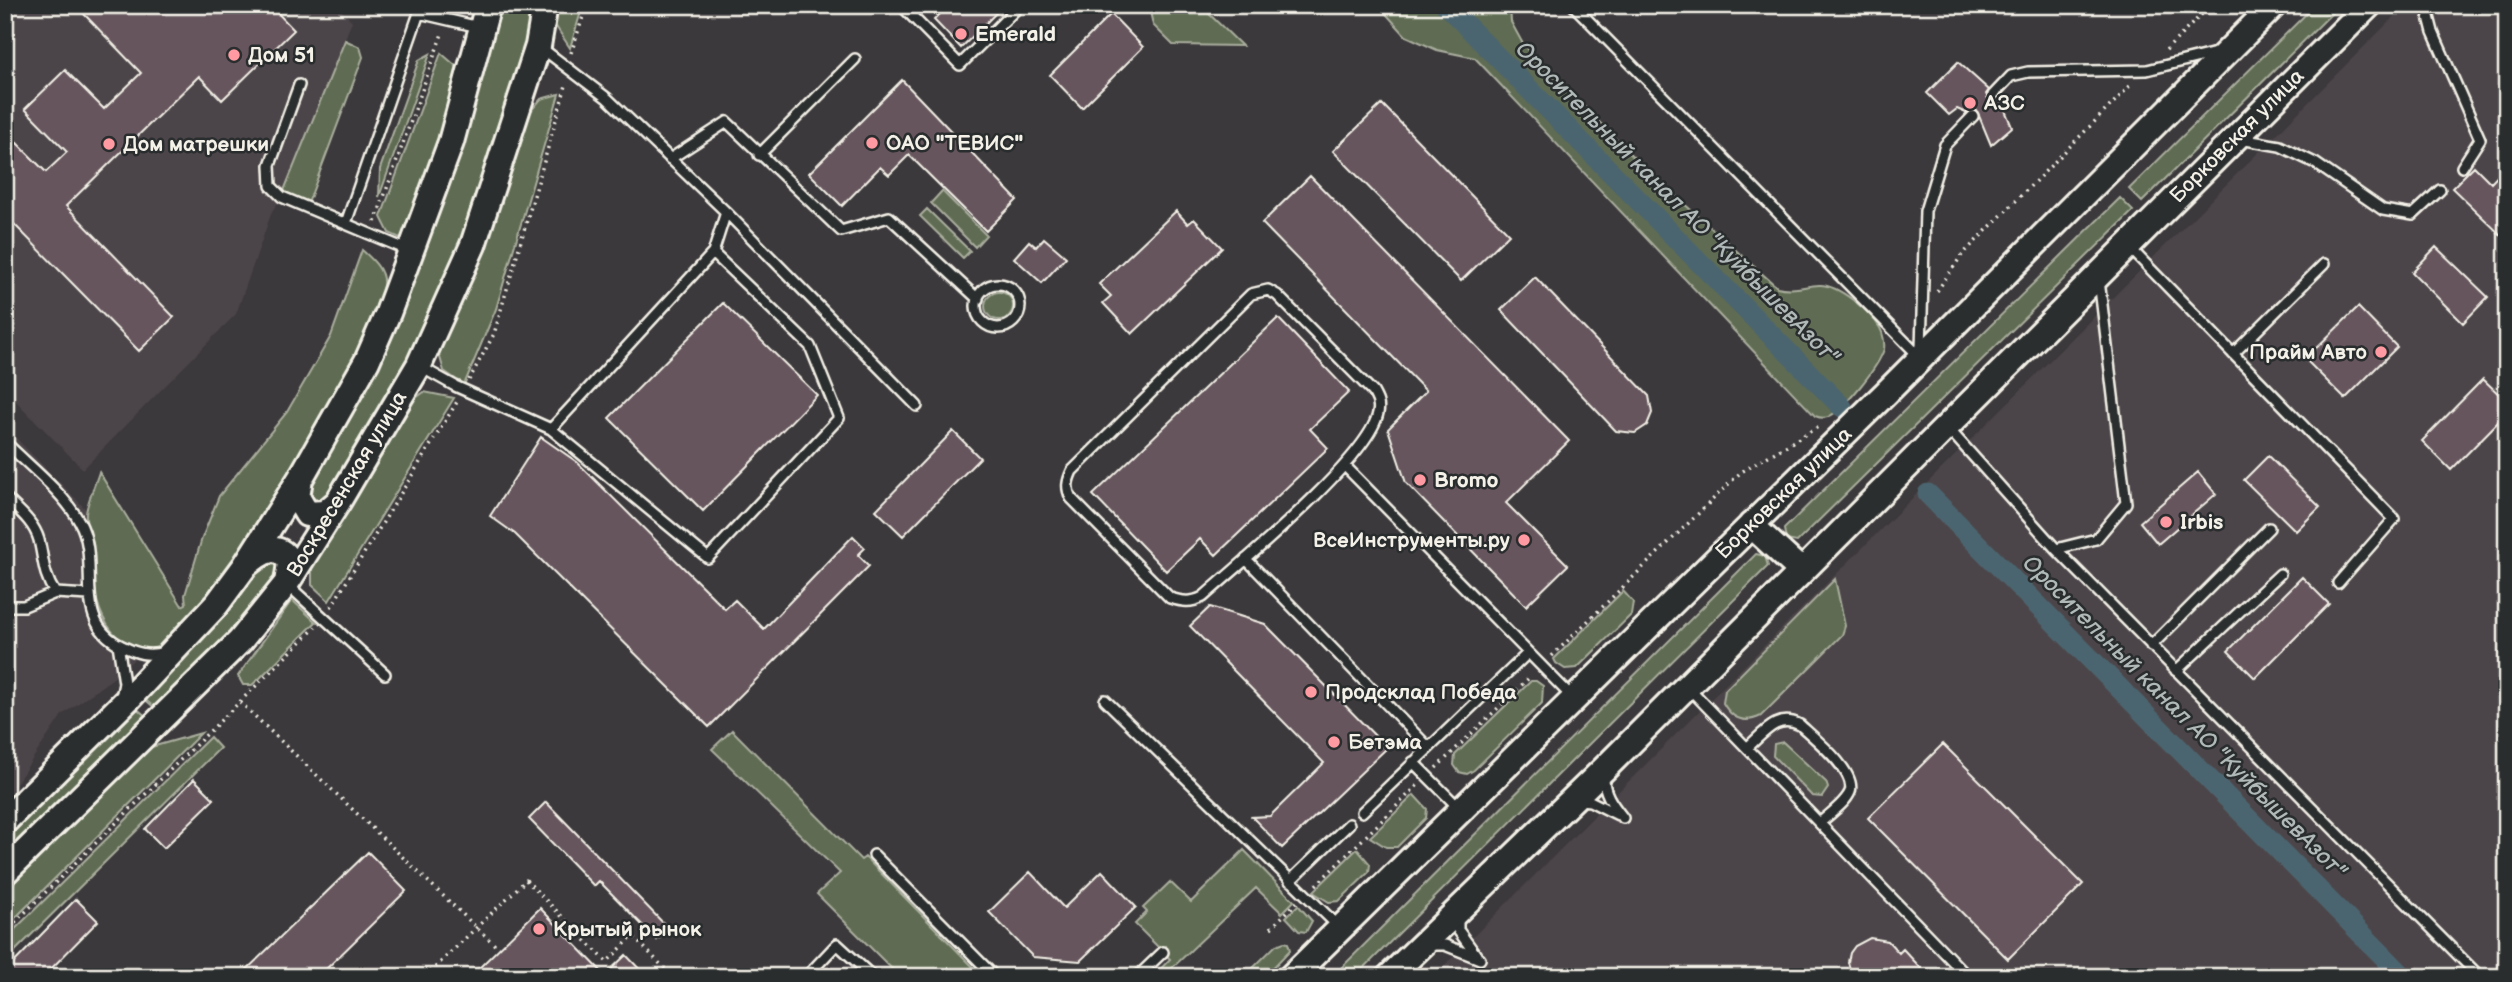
<svg xmlns="http://www.w3.org/2000/svg" width="2512" height="982" viewBox="0 0 2512 982" font-family="'Balsamiq Sans',sans-serif">
	<style>
		.built { fill: #4c4549 }
		.green { fill: #5f6c53; stroke: #aaae9e; stroke-width: 2 }
		.lines { fill: none; stroke-linecap: round; stroke-linejoin: round }
		.canal { stroke: #4b656f; stroke-width: 21 }
		.building { fill: #66555d; stroke: #f4f1e8; stroke-width: 2 }
		.service-casing { stroke: #f4f1e8; stroke-width: 14 }
		.secondary-casing { stroke: #f4f1e8; stroke-width: 30 }
		.path { stroke: #f4f1e8; stroke-width: 3.5; stroke-dasharray: 2 5; stroke-linecap: butt }
		.service { stroke: #2a2d2e; stroke-width: 9 }
		.secondary { stroke: #2a2d2e; stroke-width: 24 }
		.poi-dot { fill: #ff9aa2; stroke: #2a2d2e; stroke-width: 2.5 }
		.labels { text-anchor: middle; dominant-baseline: central; stroke-width: 5; stroke-linejoin: round; paint-order: stroke }
		.poi-label { font-size: 21px; font-weight: bold; fill: #f4f1e8; stroke: #2a2d2e; text-anchor: start }
		.street-label { font-size: 21px; fill: #f4f1e8; stroke: #2a2d2e }
		.water-label { font-size: 23px; font-style: italic; fill: #b0b9b8; stroke: #2a2d2e }
	</style>
	<rect width="100%" height="100%" fill="#3c393c"/>
	<filter id="ink" filterUnits="userSpaceOnUse"><feTurbulence type="fractalNoise" baseFrequency=".0143" numOctaves="2"/><feDisplacementMap in="SourceGraphic" scale="14" xChannelSelector="R" yChannelSelector="G"/><feConvolveMatrix kernelMatrix="1 2 1 2 8 2 1 2 1" color-interpolation-filters="sRGB"/></filter>
	<g filter="url(#ink)">
		<path class="built" d="M5,5H336L352,21L282,197L272,211L236,314L83,469L5,390Z
			M2406,5H2507V977H1433Z
			M5,427L184,609L120,673L62,715L5,800Z"/>
		<path class="green" d="M498,5H534C510,117 470,230 422,334C395,390 362,444 330,497L320,505L308,499L309,483C338,427 370,371 397,313C443,218 479,109 498,5Z
			M557,5H583L570,48L555,25Z
			M1145,5H1200L1242,46L1173,45L1153,25L1149,7Z
			M1378,5H1510L1511,22L1523,44L1643,167L1777,287C1792,291 1804,286 1819,285C1838,284 1871,312 1880,328C1883,333 1885,343 1884,349C1879,366 1846,407 1830,416C1825,419 1820,418 1815,416L1475,58L1437,50L1406,36Z
			M2315,5H2340L2142,202L2129,189Z
			M345,40L360,47L363,57L307,206L283,193Z
			M441,53L456,66V84L406,235L400,238L389,233L381,217Z
			M430,54L379,197L380,169L419,60Z
			M559,94L496,309L464,385L444,371L439,354L490,225L528,114L541,99Z
			M942,191L986,235L975,247L931,203Z
			M2120,198L2133,211L1797,542L1786,540L1784,529Z
			M927,209L970,251L963,258L920,216Z
			M362,250C372,259 385,270 383,285C378,339 210,618 164,645C158,649 149,649 143,648C95,642 92,581 89,544C89,534 85,521 86,513C88,499 95,485 99,472L182,606L186,604L185,595L202,538L219,496L287,412L331,336Z
			M985 306a14 14 0 1 1 28 0a14 14 0 1 1-28 0Z
			M424,392L454,398L329,601L312,585V564L412,401Z
			M1756,554L1765,556L1768,566L1355,977H1332Z
			M274,560L281,573L222,645L156,709L142,697L258,566Z
			M1835,579L1845,626L1842,635L1761,716C1745,724 1732,719 1723,703L1725,690Z
			M1623,591L1633,602L1631,615L1577,668L1565,669L1556,663L1554,659Z
			M292,600L316,622L260,678L252,685H243L238,676Z
			M1531,681H1536L1543,686L1542,703L1474,770L1467,774L1459,772L1454,765L1455,755Z
			M134,706L148,718L5,858V833Z
			M732,730L861,860L865,857L983,977H900L817,894L840,873L712,749Z
			M201,733L5,928V890L148,748Z
			M210,737L220,748L5,961V939Z
			M1783,742L1826,782L1828,788L1822,797L1812,796L1773,756L1774,744Z
			M1414,795L1427,809L1426,818L1397,847H1386L1370,837Z
			M1357,849L1370,864L1369,872L1339,901L1329,902L1313,892Z
			M1244,850L1294,901L1282,913L1256,888L1171,969L1177,977H1153L1170,959L1135,924L1147,912L1143,908L1170,882L1191,902Z
			M1298,905L1312,921L1306,932L1299,931L1286,917Z
			M1284,942L1288,943L1290,950L1264,977H1244L1276,945Z"/>
		<g class="lines">
			<path class="canal" d="M1446,5L1842,407
				M1928,494L2404,977"/>
		</g>
		<path class="building" d="M91,5H270L294,30L222,100L199,76L66,206L174,317L139,351L5,215V131L46,172L67,152L25,109L65,70L104,109L141,73L83,13Z
			M949,5H1004L961,48L934,20Z
			M1111,14L1143,47L1082,108L1050,75Z
			M1958,62L1989,90L1986,94L1989,100L1994,102L2000,98L2012,127L1991,145L1977,111L1972,109L1966,113L1957,109L1949,115L1927,93Z
			M902,80L1017,200L986,231L909,155L889,175L880,167L842,206L809,173Z
			M1382,104L1509,234L1461,281L1333,151Z
			M2474,166L2491,183L2507,166V241L2452,188Z
			M1310,176L1569,441L1506,503L1568,565L1526,606L1406,483L1388,429L1426,391L1262,223Z
			M1176,211L1188,224L1194,219L1222,248L1132,334L1103,303L1111,296L1099,284Z
			M1044,238L1066,257L1042,283L1014,258L1029,241L1036,247Z
			M2436,247L2488,297L2463,323L2412,272Z
			M1535,277L1649,396L1652,413L1647,425L1635,433L1616,431L1501,310Z
			M723,303L817,395L703,511L609,418Z
			M2358,307L2397,347L2345,399L2305,359Z
			M1278,318L1349,392L1310,429L1328,448L1216,555L1200,539L1166,571L1093,495Z
			M2483,379L2507,402V413L2451,470L2422,441Z
			M953,431L980,458L903,536L876,510Z
			M541,437L577,462L725,609L735,600L764,629L853,536L865,548L858,555L869,566L709,727L515,534L490,516Z
			M2268,456L2320,507L2296,531L2244,480Z
			M2198,472L2216,494L2158,544L2140,522Z
			M2302,577L2329,604L2255,678L2228,651Z
			M1210,607L1265,624L1387,748L1282,848L1252,817L1270,816L1324,763L1190,626Z
			M1943,744L2083,884L2008,959L1868,818Z
			M194,779L214,799L164,848L145,829Z
			M546,802L669,929L657,940L599,881L594,886L529,819Z
			M368,852L406,891L318,977H239Z
			M1102,871L1136,907L1080,961L1033,957L989,912L1030,872L1064,908Z
			M76,899L98,921L43,977H5V972Z
			M540,908L605,975L626,955L647,977H470Z
			M1870,938L1888,941L1899,953L1903,949L1929,977H1852L1848,962L1850,953L1855,946Z"/>
		<g class="lines">
			<g class="service-casing">
				<path id="service" d="M420,5L419,13L479,27
					M901,5L960,65L1020,5
					M1573,5L1920,357
					M2426,5L2433,32L2480,139L2462,167
					M539,46L607,98L726,212L917,406
					M299,85L270,165L271,186L282,197L410,251
					M1993,95L2011,76L2028,72L2147,70L2216,53
					M2240,139L2280,146L2315,163L2383,210L2413,215L2440,190
					M759,155L855,59
					M670,159L727,122L841,231L889,217L978,299
					M346,223L419,13
					M2130,248L2394,519L2338,583
					M976 306a22 22 0 1 1 44 0a22 22 0 1 1-44 0Z
					M1268,290L1277,295L1373,392C1377,399 1380,405 1378,413C1369,458 1241,563 1203,597C1191,603 1183,602 1170,598L1071,498C1066,488 1067,482 1072,471L1251,294Z
					M1921,349L1925,211L1945,145L1973,116
					M2233,354L2324,264
					M419,366L455,386L551,429L713,253L726,212
					M1947,427L2056,549L2480,977
					M551,429L708,558L839,418L810,346L713,253
					M5,442C29,466 62,491 79,521C103,562 69,621 122,646C136,653 148,657 164,652
					M1345,466L1572,697
					M5,497C18,510 34,522 39,540C44,561 43,574 55,593
					M2056,549L2096,539L2126,503L2099,280
					M1246,559L1429,748
					M288,585L385,674
					M5,606H24L55,593L89,595
					M118,644L124,683L121,698
					M2151,646L2269,528
					M2176,671L2280,574
					M1688,687L1968,977
					M1105,700L1340,928
					M1747,748C1764,733 1777,713 1800,725C1814,738 1857,772 1850,792C1845,804 1829,814 1820,823
					M1413,762L1459,808
					M1604,776C1603,793 1613,805 1623,818
					M1580,800L1590,801L1618,815
					M1362,812L1528,653
					M874,855L995,977
					M1290,881L1349,824
					M1458,916V930L1476,955
					M1429,945H1445L1480,959
					M806,977L837,944L873,977
					M1137,977L1163,952"/>
			</g>
			<g class="secondary-casing">
				<path id="secondary" d="M300,479L297,497L307,514L325,513L338,502
					M1751,525L1801,571
					M247,564C262,551 279,541 290,563L287,583
					M5,821L130,697L217,604L245,566L300,479L367,361L388,313L451,142L488,5
					M5,872L240,641L286,584L338,502L419,365L473,245L538,46L545,5
					M1291,977L1886,393L2274,5
					M1389,977L1604,769L2369,5"/>
			</g>
			<path class="path" d="M2166,50L2211,5
				M571,53L587,5
				M375,222L443,31
				M1937,291L1962,255L2133,83
				M469,380L494,334L567,82
				M331,607L457,402
				M1552,656L1741,472L1818,427
				M240,702L499,949
				M1436,768L1531,676
				M1316,885L1418,785
				M1271,928L1297,902
				M5,932L316,627
				M425,977L526,880L607,962L633,936L673,977"/>
			<use href="#service" class="service"/>
			<use href="#secondary" class="secondary"/>
		</g>
	</g>
	<g class="poi-dot">
		<circle cx="961" cy="34" r="7"/>
		<circle cx="234" cy="55" r="7"/>
		<circle cx="1970" cy="103" r="7"/>
		<circle cx="872" cy="143" r="7"/>
		<circle cx="109" cy="144" r="7"/>
		<circle cx="2381" cy="352" r="7"/>
		<circle cx="1420" cy="480" r="7"/>
		<circle cx="2166" cy="522" r="7"/>
		<circle cx="1524" cy="540" r="7"/>
		<circle cx="1311" cy="692" r="7"/>
		<circle cx="1334" cy="742" r="7"/>
		<circle cx="539" cy="929" r="7"/>
	</g>
	<g class="labels">
		<g class="poi-label">
			<text x="975" y="34">Emerald</text>
			<text x="248" y="55">Дом 51</text>
			<text x="1984" y="103">АЗС</text>
			<text x="886" y="143">ОАО "ТЕВИС"</text>
			<text x="123" y="144">Дом матрешки</text>
			<text x="2367" y="352" text-anchor="end">Прайм Авто</text>
			<text x="1434" y="480">Bromo</text>
			<text x="2180" y="522">Irbis</text>
			<text x="1510" y="540" text-anchor="end">ВсеИнструменты.ру</text>
			<text x="1325" y="692">Продсклад Победа</text>
			<text x="1348" y="742">Бетэма</text>
			<text x="553" y="929">Крытый рынок</text>
		</g>
		<g class="street-label">
			<text transform="translate(2237 136) rotate(-45)">Борковская улица</text>
			<text transform="translate(347 484) rotate(-59)">Воскресенская улица</text>
			<text transform="translate(1784 493) rotate(-44)">Борковская улица</text>
		</g>
		<g class="water-label">
			<text transform="translate(1677 203) rotate(45)">Оросительный канал АО "КуйбышевАзот"</text>
			<text transform="translate(2184 717) rotate(45)">Оросительный канал АО "КуйбышевАзот"</text>
		</g>
	</g>
	<rect width="2512" height="982" fill="none" stroke="#2a2d2e" stroke-width="28"/>
	<rect x="14" y="14" width="2484" height="954" fill="none" stroke="#f4f1e8" stroke-width="2.5" filter="url(#ink)"/>
</svg>
